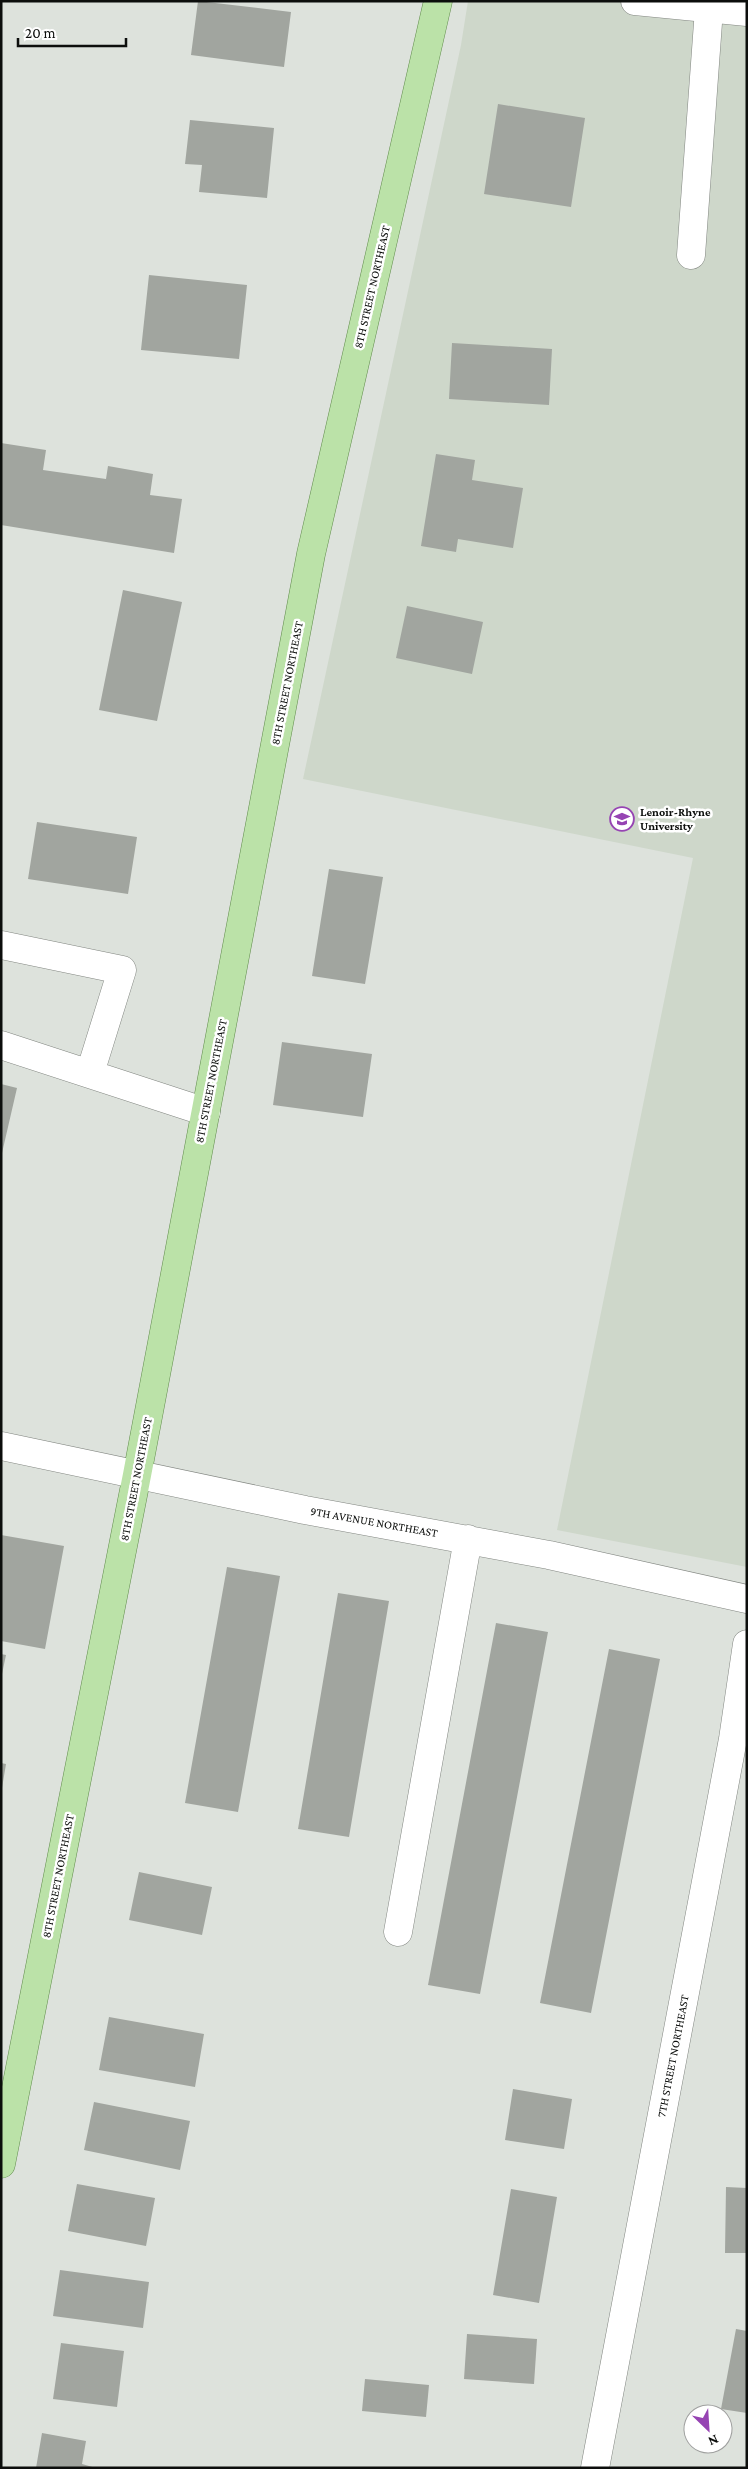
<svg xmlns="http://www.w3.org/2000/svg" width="748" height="2469" viewBox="0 0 748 2469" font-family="'Crimson Pro',serif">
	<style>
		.built { fill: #ced7ca }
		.building { fill: #a1a59f }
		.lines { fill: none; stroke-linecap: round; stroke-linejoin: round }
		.minor-casing { stroke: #828681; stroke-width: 29 }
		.major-casing { stroke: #608b4c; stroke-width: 29 }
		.minor { stroke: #fff; stroke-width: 28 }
		.major { stroke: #bbe2a8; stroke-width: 28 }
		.labels { text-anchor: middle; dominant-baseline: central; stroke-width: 5; stroke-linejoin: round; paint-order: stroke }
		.street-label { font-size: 12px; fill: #0c0e0c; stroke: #fff }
		.poi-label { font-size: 12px; font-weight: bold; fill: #0c0e0c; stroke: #fff; text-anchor: start }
	</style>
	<rect width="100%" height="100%" fill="#dde2dc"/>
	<path class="built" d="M468,1H747V1567L557,1530L693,858L303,779L461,45Z"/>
	<path class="building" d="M198,1L291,12L284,67L191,55Z
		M498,104L585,118L571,207L484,194Z
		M190,120L274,128L267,198L199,192L202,165L185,164Z
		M149,275L247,285L239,359L141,350Z
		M452,343L552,349L549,405L449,399Z
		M1,443L46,450L43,470L106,479L108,466L153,474L150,495L182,499L174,553L1,525Z
		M436,454L475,460L472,480L523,488L513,548L458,539L456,552L421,546Z
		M123,590L182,602L157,721L99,710Z
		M407,606L483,622L472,674L396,658Z
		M37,822L137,837L128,894L28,879Z
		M329,869L383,877L365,984L312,976Z
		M282,1042L372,1054L363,1117L273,1105Z
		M1,1084L17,1088L2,1153H1Z
		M1,1535L64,1546L45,1649L1,1641Z
		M227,1567L280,1576L238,1812L185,1803Z
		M338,1593L389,1601L349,1837L298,1829Z
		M496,1623L548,1632L480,1994L428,1985Z
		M609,1649L660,1659L591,2013L540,2003Z
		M1,1654L6,1655L2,1674H1Z
		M1,1763L6,1764L2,1788H1Z
		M139,1872L212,1887L202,1935L129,1920Z
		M109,2017L204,2034L195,2087L99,2070Z
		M513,2089L572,2099L564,2149L505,2140Z
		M94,2102L190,2121L180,2170L84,2150Z
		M77,2184L155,2198L146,2246L68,2231Z
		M726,2187L747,2188V2253H725Z
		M511,2189L557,2197L539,2303L493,2295Z
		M60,2270L149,2282L143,2328L53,2316Z
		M736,2329L747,2331V2413L721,2409Z
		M467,2334L537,2339L534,2384L464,2379Z
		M61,2343L124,2351L117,2407L53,2399Z
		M365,2379L429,2385L426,2417L362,2411Z
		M42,2433L86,2441L82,2464L96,2468H36Z"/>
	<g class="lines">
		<g class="minor-casing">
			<path id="minor" d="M635,1L747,12
				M691,255L709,9
				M1,945L122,970L90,1073
				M1,1045L206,1112
				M1,1446L305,1510L549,1555L747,1599
				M398,1932L468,1539
				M595,2468L733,1739L747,1644"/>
		</g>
		<g class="major-casing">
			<path id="major" d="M1,2164L137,1475L311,554L438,1"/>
		</g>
		<use href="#minor" class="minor"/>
		<use href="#major" class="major"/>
	</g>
	<defs>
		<g id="university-ring" transform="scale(1.25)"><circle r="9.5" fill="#fff" stroke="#9644b3" stroke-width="1.5"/><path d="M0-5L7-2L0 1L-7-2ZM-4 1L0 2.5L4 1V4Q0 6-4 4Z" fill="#9644b3"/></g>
	</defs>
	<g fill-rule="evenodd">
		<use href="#university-ring" x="622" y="819"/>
	</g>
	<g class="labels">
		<g class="street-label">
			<text transform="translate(372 287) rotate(-77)">8TH STREET NORTHEAST</text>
			<text transform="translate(287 683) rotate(-79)">8TH STREET NORTHEAST</text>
			<text transform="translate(211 1081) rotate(-79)">8TH STREET NORTHEAST</text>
			<text transform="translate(136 1479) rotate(-79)">8TH STREET NORTHEAST</text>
			<text transform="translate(374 1522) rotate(10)">9TH AVENUE NORTHEAST</text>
			<text transform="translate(58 1876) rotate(-79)">8TH STREET NORTHEAST</text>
			<text transform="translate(673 2056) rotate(-79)">7TH STREET NORTHEAST</text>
		</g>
		<g class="poi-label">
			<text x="640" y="812">Lenoir-Rhyne<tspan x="640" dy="14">University</tspan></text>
		</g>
	</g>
	<rect width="748" height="2469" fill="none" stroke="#0c0e0c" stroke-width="5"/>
	<g transform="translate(708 2429) rotate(155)"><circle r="24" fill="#ffffff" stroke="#9e9f9e"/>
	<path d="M0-4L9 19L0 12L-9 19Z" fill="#9644b3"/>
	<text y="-8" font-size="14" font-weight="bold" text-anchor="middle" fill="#0c0e0c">N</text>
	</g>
	<path d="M18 38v8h108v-8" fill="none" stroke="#0c0e0c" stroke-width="2.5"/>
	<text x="25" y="38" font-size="15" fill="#0c0e0c" stroke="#ffffff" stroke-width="4" paint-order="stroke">20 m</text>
</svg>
